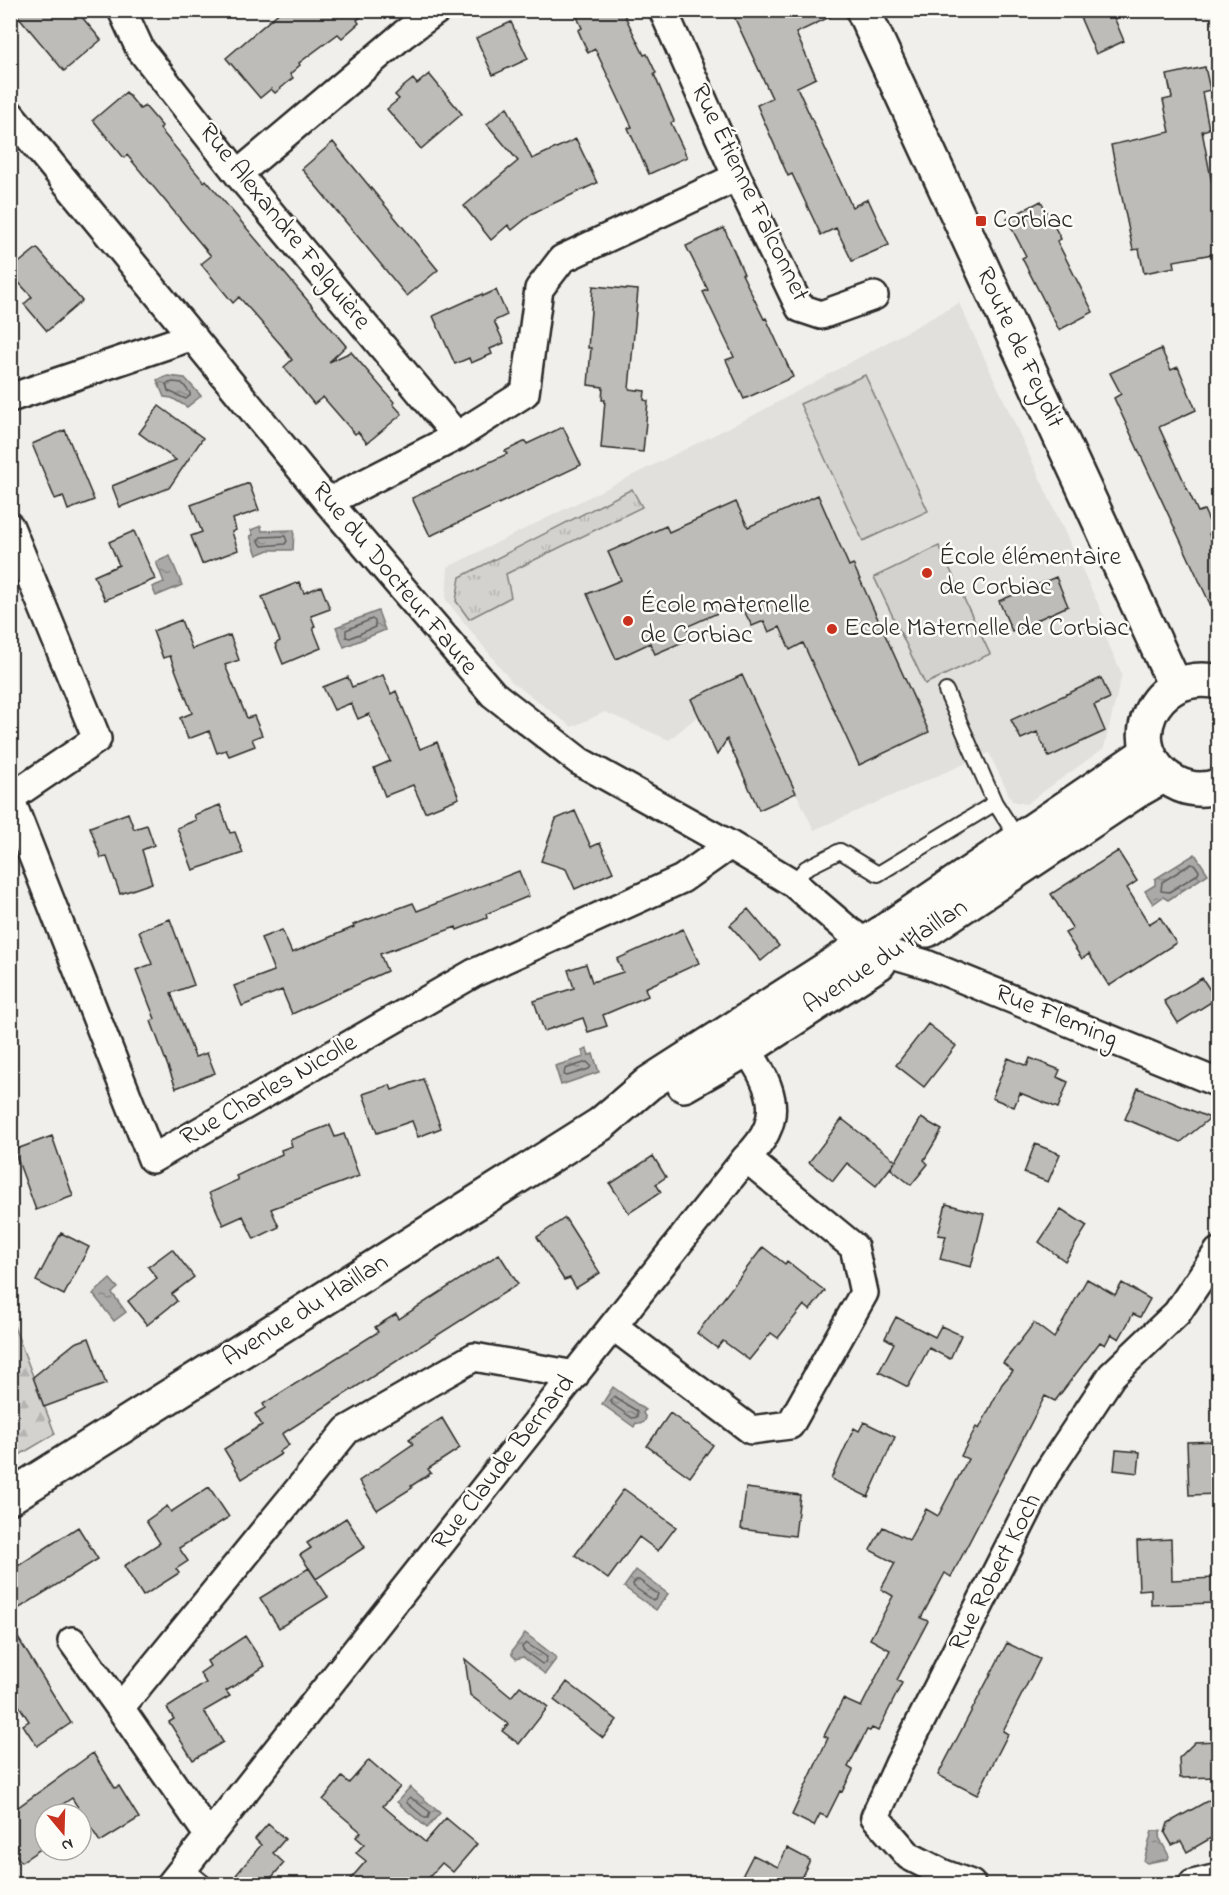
<svg xmlns="http://www.w3.org/2000/svg" width="1229" height="1895" viewBox="0 0 1229 1895" font-family="'Indie Flower',sans-serif">
	<style>
		.built { fill: #e1e0dc }
		.forest { fill: url(#forest-firs); stroke: #7f7e7d; stroke-width: 1.5 }
		.park { fill: url(#park-tufts); stroke: #7f7e7d; stroke-width: 1.5 }
		.pitch { fill: #d3d2cf; stroke: #7f7e7d; stroke-width: 1.5 }
		.water { fill: url(#water-ripples); stroke: #777775; stroke-width: 1.5 }
		.lines { fill: none; stroke-linecap: round; stroke-linejoin: round }
		.shore { stroke: #5e5d5d; stroke-width: 1.5 }
		.building { fill: #bdbcb8; stroke: #2b2b2b; stroke-width: 1.5 }
		.lane-casing { stroke: #2b2b2b; stroke-width: 18 }
		.street-casing { stroke: #2b2b2b; stroke-width: 32 }
		.secondary-casing { stroke: #2b2b2b; stroke-width: 38 }
		.lane { stroke: #fdfcf7; stroke-width: 14 }
		.street { stroke: #fdfcf7; stroke-width: 27 }
		.secondary { stroke: #fdfcf7; stroke-width: 33 }
		.poi-dot { fill: #c8321e; stroke: #fdfcf7; stroke-width: 2 }
		.labels { text-anchor: middle; dominant-baseline: central; stroke-width: 5; stroke-linejoin: round; paint-order: stroke }
		.street-label { font-size: 26px; fill: #2b2b2b; stroke: #fdfcf7 }
		.poi-label { font-size: 26px; fill: #2b2b2b; stroke: #fdfcf7; text-anchor: start }
	</style>
	<defs>
		<pattern id="forest-firs" width="22" height="20" patternUnits="userSpaceOnUse" patternTransform="scale(1.5)"><rect width="22" height="20" fill="#d3d2cf"/><path d="M5 1l3.5 6h-7zM16 11l3.5 6h-7z" fill="#b5b4b2"/></pattern>
		<pattern id="park-tufts" width="24" height="20" patternUnits="userSpaceOnUse" patternTransform="scale(1.5)"><rect width="24" height="20" fill="#d3d2cf"/><path d="M3 7l-1-3M5 7V3M7 7l1-3M15 17l-1-3M17 17v-4M19 17l1-3" fill="none" stroke="#b5b4b2"/></pattern>
		<pattern id="water-ripples" width="26" height="14" patternUnits="userSpaceOnUse" patternTransform="scale(1.5)"><rect width="26" height="14" fill="#aaa9a7"/><path d="M2 4q2-2 4 0t4 0M15 11q2-2 4 0t4 0" fill="none" stroke="#8b8a88"/></pattern>
	</defs>
	<rect width="100%" height="100%" fill="#f0efeb"/>
	<filter id="ink" filterUnits="userSpaceOnUse"><feTurbulence type="fractalNoise" baseFrequency=".0167" numOctaves="2"/><feDisplacementMap in="SourceGraphic" scale="12" xChannelSelector="R" yChannelSelector="G"/><feConvolveMatrix kernelMatrix="1 2 1 2 8 2 1 2 1" color-interpolation-filters="sRGB"/></filter>
	<g filter="url(#ink)">
		<path class="built" d="M959,303L1105,619L1099,623L1122,674L1104,748L1026,804L1012,801L989,753L814,830L796,793L759,810L724,734L699,715L669,740L605,712L572,727L512,682L446,600L448,567L754,415Z"/>
		<path class="forest" d="M10,1316L55,1434L11,1460H10Z"/>
		<path class="park" d="M632,489L642,507L506,574L511,597L469,619L456,601L460,577Z"/>
		<path class="pitch" d="M865,375L928,511L863,541L800,404Z
			M939,546L990,654L925,684L874,577Z"/>
		<path class="water" d="M168,376L185,378L201,396L187,407L172,398L164,397L157,380Z
			M261,526L262,531L294,530L293,550H269L257,555L250,536L253,535L251,530Z
			M170,556L182,585L156,596L152,587L164,582L156,562Z
			M378,611L385,630L344,647L336,627Z
			M1195,854L1208,874L1168,900L1163,897L1153,904L1145,891L1155,885V879Z
			M587,1049L589,1055L593,1054L599,1072L561,1085L555,1066L584,1057L582,1051Z
			M110,1279L118,1288L112,1293L126,1312L114,1321L93,1294Z
			M613,1387L645,1410L643,1413L646,1418L644,1422L640,1424L636,1423L634,1427L602,1404Z
			M636,1570L668,1594L656,1610L624,1587Z
			M525,1633L557,1658L545,1674L523,1657L516,1659L512,1655V1651Z
			M410,1787L440,1813L427,1828L397,1802Z
			M1152,1831H1161L1159,1837L1169,1856L1168,1859L1147,1863L1144,1861Z"/>
		<g class="lines">
			<path class="shore" d="M173,382L182,383L190,393V396L186,399L168,391L166,384Z
				M285,536L287,541L285,544L262,546L258,540L261,537Z
				M372,619L375,621V627L350,638L346,637V630Z
				M1191,864L1195,865L1199,871L1198,874L1169,892L1161,891L1162,882Z
				M587,1062L591,1066L589,1069L567,1076L564,1075L565,1069Z
				M614,1397L637,1411V1417L632,1418L612,1404L611,1401Z
				M636,1580H639L658,1594L656,1600H653L634,1587L633,1584Z
				M526,1643L547,1657L545,1663L542,1664L523,1650L522,1647Z
				M410,1797L430,1812L428,1818H425L407,1803V1800Z"/>
		</g>
		<path class="building" d="M13,10H76L101,40L64,71Z
			M282,10H370L357,20L359,23L342,38L338,34L299,63L300,65L290,74L293,78L275,93L271,89L260,98L226,58Z
			M574,10H622L644,55L647,54L656,73L654,74L674,121L671,123L687,157L649,174L628,128L632,127L595,49L588,53L578,30L582,28Z
			M731,10H844L796,33L816,78L797,87L852,207L868,199L889,245L852,261L836,228L821,235L792,174L788,176L757,105L772,98Z
			M1077,10H1111L1124,41L1096,54Z
			M511,22L528,59L493,75L476,38Z
			M1205,67L1210,90L1202,92L1209,129L1202,131L1218,215V253L1174,261L1175,267L1144,273L1139,249L1133,250L1111,145L1170,132L1163,100L1172,98L1167,75Z
			M429,74L462,114L421,149L387,109L399,99L395,95L403,87L413,79L417,84Z
			M126,92L140,109L145,106L162,126L160,129L204,182L206,180L346,346L329,362L351,352L394,402L393,404L402,414L367,443L358,432L355,434L323,397L314,404L284,367L292,360L282,346L239,297L233,303L201,264L211,256L127,155L124,158L93,120Z
			M507,107L532,159L576,139L597,183L533,213L512,230L508,225L491,240L464,206L518,161L487,124Z
			M333,142L438,270L407,296L302,169Z
			M1041,201L1061,239L1057,241L1093,312L1059,330L1022,258L1026,256L1007,219Z
			M724,228L744,274H742L764,319L766,318L793,377L744,399L726,360L734,357L703,292L708,290L686,246Z
			M37,248L82,301L47,331L24,304L32,297L10,273V270Z
			M593,286L638,290L629,389L645,391L644,400L648,401L643,452L601,448L605,400H602L603,387L588,385L591,348H588Z
			M496,290L507,315L494,321L504,343L490,349L492,354L471,363L469,358L455,364L433,316L482,294L483,296Z
			M1161,349L1171,370L1178,367L1196,410L1159,427L1198,512L1204,510L1214,532L1209,534L1218,556V621L1114,398L1121,394L1110,373Z
			M159,406L203,438L169,488L120,507L112,486L176,460L139,433Z
			M563,427L581,465L430,536L412,498L507,454L505,451L526,441L527,444Z
			M65,430L94,500L68,510L63,496L55,499L32,444Z
			M249,483L259,510L233,519L236,530L232,532L238,550L202,564L191,536L202,532L191,505Z
			M818,495L849,566L853,564L929,732L859,765L803,643L790,650L780,627L769,632L764,621L752,626L740,603L686,627L692,638L655,654L650,643L616,659L587,594L621,580L608,552L666,526L669,532L736,502L748,527Z
			M134,531L155,579L105,600L94,576L119,565L109,542Z
			M1056,577L1068,606L1012,631L999,601Z
			M299,582L304,593L321,586L330,609L311,616L315,626L313,628L321,648L283,664L275,644L280,641L262,597Z
			M181,620L192,649L230,635L239,660L225,665L247,718L254,716L262,735L252,739L255,746L229,756L226,750L217,753L209,731L188,739L180,718L192,713L170,656L163,658L153,631Z
			M383,675L391,694L396,691L420,749L437,742L459,798L425,812L413,785L385,796L374,768L390,761L369,714L358,719L351,703L334,710L323,687L348,677L352,687Z
			M742,675L796,793L759,810L727,739L717,755L691,699Z
			M1101,678L1110,698L1094,705L1105,731L1049,757L1037,732L1021,739L1011,720Z
			M220,805L230,833L235,832L243,853L193,870L177,828L196,820L194,815Z
			M575,811L591,847L600,843L613,872L575,889L566,869L541,861L556,819Z
			M128,813L134,829L147,825L154,845L142,850L152,883L120,894L107,857L101,858L90,827Z
			M1118,851L1137,881L1127,888L1149,924L1160,917L1176,943L1109,986L1089,954L1082,959L1065,933L1073,929L1051,894Z
			M519,871L529,896L486,914L487,918L457,930L456,927L380,954L387,971L292,1014L282,990L242,1006L234,986L274,971L261,938L282,930L292,953L354,927L353,925L413,903L417,911Z
			M748,909L779,946L761,961L730,925Z
			M170,919L194,985L171,993L195,1057L207,1053L215,1073L176,1088L151,1021L155,1019L136,970L152,964L139,931Z
			M683,929L699,963L645,988L648,996L603,1015L607,1026L588,1032L583,1018L544,1031L534,1001L574,988L568,970L586,964L592,982L623,972L617,959Z
			M1202,978L1216,999L1178,1023L1164,1001Z
			M928,1024L956,1046L924,1087L896,1065Z
			M1008,1058L1027,1066L1030,1058L1060,1070L1057,1077L1068,1082L1058,1108L1020,1093L1014,1107L992,1098Z
			M423,1079L441,1128L418,1137L412,1121L377,1133L363,1094L390,1085L392,1090Z
			M1138,1088L1210,1118L1181,1142L1125,1119Z
			M921,1118L942,1130L924,1160L928,1164L911,1185L891,1169L895,1162L876,1186L847,1163L833,1181L809,1162L842,1119L896,1161Z
			M330,1125L335,1137L344,1134L359,1176L271,1209L279,1227L254,1239L243,1216L223,1225L209,1193L238,1180L236,1176L282,1154L281,1150L292,1146L290,1140Z
			M52,1136L73,1196L36,1210L14,1150Z
			M1035,1144L1060,1154L1048,1182L1024,1173Z
			M653,1156L666,1177L656,1184L661,1192L629,1213L610,1184Z
			M946,1204L984,1214L971,1267L940,1259L946,1236L938,1235Z
			M1061,1209L1087,1226L1065,1261L1039,1242Z
			M565,1218L600,1273L576,1288L570,1278L564,1280L537,1237Z
			M61,1233L89,1247L64,1295L36,1281Z
			M763,1247L785,1264L787,1261L825,1291L810,1310L804,1305L778,1338L771,1333L749,1360L723,1341L717,1348L697,1333Z
			M172,1249L194,1277L172,1294L177,1301L147,1325L128,1301L157,1278L148,1267Z
			M499,1254L518,1284L282,1434L289,1445L279,1452L281,1454L242,1479L224,1449L262,1425L255,1414L265,1408L263,1404L378,1332L375,1327L396,1314L399,1319Z
			M1087,1279L1115,1295L1122,1283L1150,1299L1140,1317L1133,1314L1119,1339L1111,1334L1105,1345L1100,1342L1055,1401L1045,1396L951,1577L945,1573L921,1618L928,1621L897,1680L902,1683L878,1731L872,1728L870,1731L867,1730L848,1767L853,1770L842,1792L840,1791L827,1817L820,1814L814,1826L792,1815L828,1738L824,1736L843,1699L861,1707L890,1650L870,1639L893,1596L881,1589L895,1563L870,1550L883,1527L909,1540L926,1509L938,1516L968,1459L961,1456L976,1427L979,1429L1002,1384L1013,1371L1003,1363L1034,1323L1054,1338Z
			M896,1317L935,1337L941,1326L961,1335L950,1359L929,1348L908,1387L879,1372L894,1343L885,1338Z
			M89,1338L106,1384L44,1407L33,1377L75,1343Z
			M670,1413L713,1445L690,1477L647,1446Z
			M442,1418L460,1448L428,1469L431,1473L411,1486L412,1488L377,1510L359,1481L413,1444L409,1439Z
			M864,1422L895,1437L868,1497L831,1479L854,1428L859,1431Z
			M1218,1441V1494L1189,1495L1187,1442Z
			M1116,1450L1140,1452L1138,1473L1114,1470Z
			M209,1487L229,1517L179,1548L188,1561L176,1569L179,1573L143,1596L124,1566L160,1543L146,1521L167,1506L171,1512Z
			M746,1488L800,1495L795,1536L741,1529Z
			M624,1489L676,1527L658,1551L639,1537L608,1579L575,1555Z
			M346,1518L365,1547L316,1579L300,1555L311,1548L307,1543Z
			M78,1527L98,1559L10,1614V1571Z
			M1171,1539L1172,1580L1215,1578L1216,1603L1151,1605V1589L1139,1590L1137,1541Z
			M309,1568L328,1597L279,1628L260,1598Z
			M10,1625L71,1723L37,1746L23,1725L29,1721L10,1692Z
			M245,1636L265,1666L226,1691L230,1696L204,1711L223,1742L193,1760L169,1722L174,1719L167,1708L206,1683L200,1673L210,1666L207,1661Z
			M1007,1643L1040,1659L1003,1731L1008,1734L977,1795L938,1775Z
			M465,1659L511,1697L520,1686L548,1707L519,1744L502,1731L508,1724L470,1695Z
			M567,1682L617,1720L603,1738L554,1700Z
			M1218,1741V1777L1180,1778L1179,1758L1195,1742Z
			M93,1753L115,1788L119,1786L139,1818L100,1842L72,1798L48,1814H45V1846L21,1862L10,1847V1813Z
			M369,1760L400,1787L383,1806L425,1842L446,1818L477,1844L453,1872L442,1863L423,1884H346L366,1861L356,1853L364,1844L356,1837L361,1832L323,1800L342,1777L349,1783Z
			M1218,1795V1834L1187,1852L1181,1841L1172,1845L1165,1833L1168,1823Z
			M268,1824L285,1839L273,1853L284,1863L266,1884H248L236,1875L261,1845L255,1839Z
			M787,1848L810,1860L801,1878L814,1884H738L753,1855L778,1867Z"/>
		<g class="lines">
			<g class="lane-casing">
				<path id="lane" d="M946,691L995,803L1019,840
					M793,883L806,868L840,851L878,874L995,803
					M184,1867L205,1884"/>
			</g>
			<g class="street-casing">
				<path id="street" d="M122,10L140,49L238,174L457,436
					M663,10L737,177L800,308L821,315L874,296
					M10,114L328,502L493,694L579,761L730,845L793,883L849,931L867,943L892,954L926,964L1218,1083
					M238,174L404,34L437,10
					M10,398L193,336
					M328,502L457,436L525,393L539,289L562,259L737,177
					M10,527L97,739L10,798
					M10,798L152,1159L474,973L682,879L730,845
					M613,1326L751,1430L790,1425L864,1293L854,1247L746,1158
					M72,1641L120,1708
					M209,1836L120,1708L347,1430L474,1357L575,1375
					M171,1884L746,1158C794,1112 765,1077 736,1033
					M971,1884L944,1874L909,1856L875,1817L899,1764L1045,1476L1112,1375L1177,1313L1218,1252
					M1193,1884L1218,1878"/>
			</g>
			<g class="secondary-casing">
				<path id="secondary" d="M863,10L1175,685
					M1218,682C1152,667 1117,749 1174,782C1188,790 1203,791 1218,786
					M927,930L1135,792L1163,776
					M684,1085L747,1049L879,963
					M10,1497L601,1124L649,1083L867,943L1148,752"/>
			</g>
			<use href="#lane" class="lane"/>
			<use href="#street" class="street"/>
			<use href="#secondary" class="secondary"/>
		</g>
	</g>
	<g class="poi-dot">
		<rect x="975" y="215" width="12" height="12" rx="3"/>
		<circle cx="927" cy="573" r="6"/>
		<circle cx="628" cy="621" r="6"/>
		<circle cx="832" cy="629" r="6"/>
	</g>
	<g class="labels">
		<g class="street-label">
			<text transform="translate(749 193) rotate(64)">Rue Étienne Falconnet</text>
			<text transform="translate(284 227) rotate(51)">Rue Alexandre Falguière</text>
			<text transform="translate(1019 348) rotate(65)">Route de Feydit</text>
			<text transform="translate(394 579) rotate(50)">Rue du Docteur Faure</text>
			<text transform="translate(886 957) rotate(-33)">Avenue du Haillan</text>
			<text transform="translate(1056 1017) rotate(22)">Rue Fleming</text>
			<text transform="translate(269 1091) rotate(-30)">Rue Charles Nicolle</text>
			<text transform="translate(306 1311) rotate(-32)">Avenue du Haillan</text>
			<text transform="translate(504 1463) rotate(-52)">Rue Claude Bernard</text>
			<text transform="translate(996 1573) rotate(-63)">Rue Robert Koch</text>
		</g>
		<g class="poi-label">
			<text x="993" y="221">Corbiac</text>
			<text x="939" y="558">École élémentaire<tspan x="939" dy="30">de Corbiac</tspan></text>
			<text x="640" y="606">École maternelle<tspan x="640" dy="30">de Corbiac</tspan></text>
			<text x="844" y="629">Ecole Maternelle de Corbiac</text>
		</g>
	</g>
	<rect width="1229" height="1895" fill="none" stroke="#fdfcf7" stroke-width="36"/>
	<rect x="18" y="18" width="1193" height="1859" fill="none" stroke="#2b2b2b" stroke-width="2" filter="url(#ink)"/>
	<g transform="translate(63 1832) rotate(161)"><circle r="28" fill="#fdfcf7" stroke="#a9a8a5" stroke-width="1.5"/>
	<path d="M0-4.5L10 22L0 15L-10 22Z" fill="#c8321e"/>
	<text y="-9" font-size="16" font-weight="bold" text-anchor="middle" fill="#2b2b2b">N</text>
	</g>
</svg>
